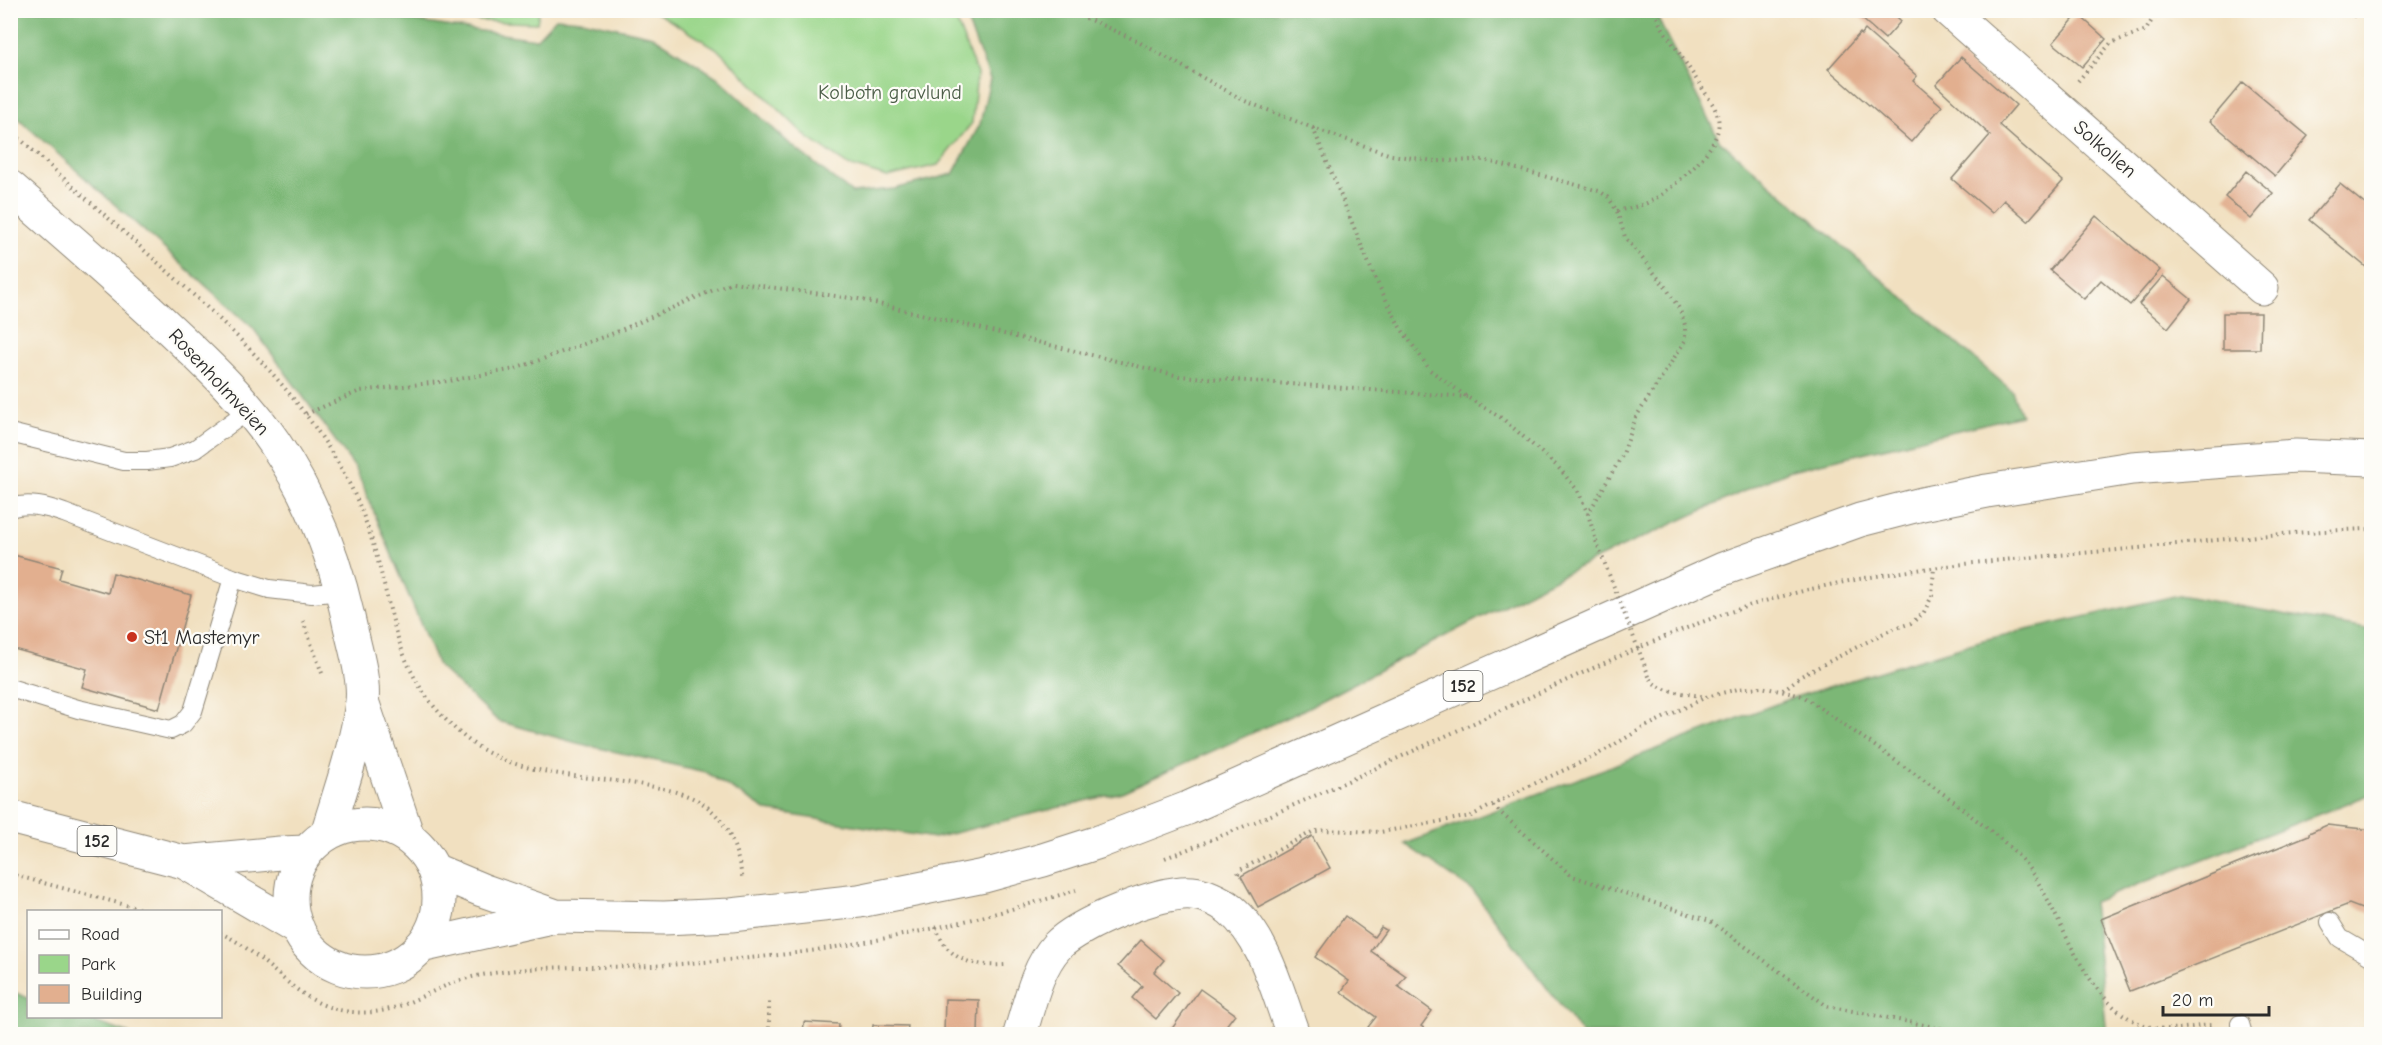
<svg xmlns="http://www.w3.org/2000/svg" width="2382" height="1045" viewBox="0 0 2382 1045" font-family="'Comic Neue',sans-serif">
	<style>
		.green { fill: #9ad68a; stroke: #62805a; stroke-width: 1.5 }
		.forest { fill: #7bb776; stroke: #537150; stroke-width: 1.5 }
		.building { fill: #e2af8f }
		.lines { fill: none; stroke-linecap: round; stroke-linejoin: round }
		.lane-casing { stroke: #8e8676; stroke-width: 20 }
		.street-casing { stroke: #8e8676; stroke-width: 35 }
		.secondary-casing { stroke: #8e8676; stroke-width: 35 }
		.primary-casing { stroke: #8e8676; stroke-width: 35 }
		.path { stroke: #8e8676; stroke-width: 4; stroke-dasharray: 1.5 4.5; stroke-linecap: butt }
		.lane { stroke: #fff; stroke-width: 18 }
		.street { stroke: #fff; stroke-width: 33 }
		.secondary { stroke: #fff; stroke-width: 33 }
		.primary { stroke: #fff; stroke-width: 33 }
		.path-bridge { stroke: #8e8676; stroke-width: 4; stroke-dasharray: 1.5 4.5; stroke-linecap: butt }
		.poi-dot { fill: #c8321e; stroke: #fdfcf7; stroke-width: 2 }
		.labels { text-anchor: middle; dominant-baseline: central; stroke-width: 4.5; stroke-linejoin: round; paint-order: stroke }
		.shield { fill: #fdfcf7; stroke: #6a6a68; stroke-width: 1.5 }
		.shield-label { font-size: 18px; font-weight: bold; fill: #2b2b2b }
		.park-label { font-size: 20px; fill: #4c5e48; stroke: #fdfcf7 }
		.street-label { font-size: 20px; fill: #2b2b2b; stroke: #fdfcf7 }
		.poi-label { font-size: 20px; fill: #2b2b2b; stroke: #fdfcf7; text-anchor: start }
	</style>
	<rect width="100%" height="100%" fill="#fdfcf7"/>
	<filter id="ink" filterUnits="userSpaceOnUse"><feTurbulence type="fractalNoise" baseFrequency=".0167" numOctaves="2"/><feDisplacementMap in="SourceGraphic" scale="12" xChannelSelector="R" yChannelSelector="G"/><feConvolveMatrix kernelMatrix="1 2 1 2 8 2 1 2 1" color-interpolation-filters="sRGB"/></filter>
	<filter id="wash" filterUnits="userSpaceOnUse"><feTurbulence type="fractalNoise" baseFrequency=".008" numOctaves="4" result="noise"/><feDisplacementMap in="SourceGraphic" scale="24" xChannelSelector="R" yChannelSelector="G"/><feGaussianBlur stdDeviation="1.35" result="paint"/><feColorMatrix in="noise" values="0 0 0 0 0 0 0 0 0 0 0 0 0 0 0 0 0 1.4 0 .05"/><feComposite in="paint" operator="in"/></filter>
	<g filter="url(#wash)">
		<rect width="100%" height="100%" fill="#f1e0c0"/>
		<path class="green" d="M424,11L539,10V11L537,23L480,21Z
			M654,11H948L954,15L977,74L972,123L938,165L887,177L848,165L808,138L716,48Z"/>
		<path class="forest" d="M11,10L369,11L378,16L536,39L556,18L582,20L653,36L717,77L790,144L852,193L894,189L953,174L980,124L990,79L963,11H1654L1719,140L2012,391L2021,415L1788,471L1570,571L1299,712L1122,792L934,838L767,811L705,772L577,743L498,721L438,666L356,469L253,328L11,112Z
			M2179,595L2371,630V794L2093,902L2107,1034H1582L1473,891L1405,844L1792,698L1983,640Z
			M11,991L28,998V1016L81,1017L130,1034H11Z"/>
		<g id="blocks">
			<path class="building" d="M1868,10H1890L1901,21L1885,39L1861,18Z
				M2348,10H2362L2354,17Z
				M2078,14L2106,39L2082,67L2053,43Z
				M1865,30L1917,76L1913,81L1942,106L1911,142L1828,69L1860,33L1861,35Z
				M1961,57L2016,105L1999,125L2063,181L2028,221L2004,200L1992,213L1952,179L1990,135L1936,85Z
				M2243,82L2308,136L2275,176L2210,121Z
				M2246,171L2273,193L2251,219L2225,197Z
				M2340,184L2372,210V272L2309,220Z
				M2096,216L2160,270L2130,305L2101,280L2084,299L2050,270Z
				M2163,276L2191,299L2168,328L2139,304Z
				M2223,313H2261L2260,349H2223Z
				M10,554L62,568L59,579L108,593L113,573L191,595L159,709L82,687L87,669L10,648Z
				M2327,825L2372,830V913L2349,904L2130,991L2101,919L2309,835V833Z
				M1312,836L1330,868L1258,907L1241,876Z
				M1345,916L1374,937L1381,927L1386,930L1371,951L1406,976L1398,986L1432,1011L1421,1026L1433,1034H1378L1368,1027L1376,1017L1341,992L1349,981L1315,957Z
				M1141,940L1164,960L1154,972L1178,993L1156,1019L1132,998L1142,986L1118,966Z
				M1200,989L1235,1014L1225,1027L1235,1034H1177L1171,1030Z
				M945,999L979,1000L978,1034H944Z
				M804,1022L839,1024L838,1034H803Z
				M873,1025L908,1026L907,1034H872Z"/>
		</g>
	</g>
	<g filter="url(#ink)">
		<use href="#blocks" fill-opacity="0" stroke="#8e8676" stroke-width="1.5"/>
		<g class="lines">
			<g class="lane-casing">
				<path id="lane" d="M10,433L124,461H147L170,458L195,449L249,410
					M10,508C29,502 47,507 64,513L233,578L269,589L312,594L342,591
					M10,688L78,709L171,730L183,724L193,711L233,578
					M2330,922L2340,938L2372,957
					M2240,1024L2243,1034"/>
			</g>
			<g class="street-casing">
				<path id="street" d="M1948,10L2262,288
					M1020,1034C1029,1006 1036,969 1057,946C1079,923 1161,890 1192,893C1204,894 1220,901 1230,909C1266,939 1277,992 1293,1034"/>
			</g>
			<g class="secondary-casing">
				<path id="secondary" d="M10,187C65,235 120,282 173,332C209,366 246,401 274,442C310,495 334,555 348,617C353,642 365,677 362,702C356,747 340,791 327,834
					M362,701L408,837"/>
			</g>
			<g class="primary-casing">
				<path id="primary" d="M10,817L184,862L298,929
					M291 898a74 74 0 1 1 148 0a74 74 0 1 1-148 0Z
					M184,862L280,853L306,852
					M434,870L482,890L556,916
					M421,946L556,916L664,918L731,915L859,901L984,876L1043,860L1099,842L1188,808L1723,569L1860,520L1922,504L1987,491L2132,468L2296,456L2372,459"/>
			</g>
			<path class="path" d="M1057,10L1079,15L1133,39L1245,101L1313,128L1391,155L1435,161L1484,160L1577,185L1599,191L1608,197L1617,211L1625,237L1667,289L1680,310L1685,325V341L1636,417L1623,454L1588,514
				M2078,81L2111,43L2146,30L2158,10
				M1313,128L1374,276L1400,327L1430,370L1467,397L1503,419L1558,467L1578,491L1588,514L1596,541
				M10,130C59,174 108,218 156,261C222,320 287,379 333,455C346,476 357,497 365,520C397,606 386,669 462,735C514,780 591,774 654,787C676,791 700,797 715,814C732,831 738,857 743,880
				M1617,211C1629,208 1643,206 1653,200C1674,187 1714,154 1718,129C1720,120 1717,114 1714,106L1660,24L1654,10
				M306,414L360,391L448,381L515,369L614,333L732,282L858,299L1179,376L1467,397
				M303,621L323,676
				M1650,679C1660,693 1688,693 1705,697
				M1783,690L1801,676L1886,632L1911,623L1923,614L1932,596L1934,567
				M1493,806L1572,876L1710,921L1827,1006L1970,1034
				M1165,858C1294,809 1418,748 1543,691C1607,662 1670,632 1736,610C1860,569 1990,561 2118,550C2202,542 2287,531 2372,529
				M10,874L152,912
				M1238,874L1240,870L1312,832L1323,830L1381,832L1471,816L1527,787L1595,756L1641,729L1706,697L1738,689L1761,687L1803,696L1955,802C1979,824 2007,840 2027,866C2065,915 2085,1017 2157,1028C2174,1031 2195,1026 2212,1025
				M936,927C947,960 972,967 1005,965
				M220,933C267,953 293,1003 345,1011C393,1019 419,994 461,980C474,976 487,974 501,972C556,964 612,969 668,965C713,961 759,958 803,952C895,939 988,918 1076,890
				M769,1034V999"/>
			<use href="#lane" class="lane"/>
			<use href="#street" class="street"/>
			<use href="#secondary" class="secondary"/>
			<use href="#primary" class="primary"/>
			<path class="path-bridge" d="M1596,541L1650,679"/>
		</g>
	</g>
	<circle class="poi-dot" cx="132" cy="637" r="6"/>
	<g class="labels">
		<g class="shield">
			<rect x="1443.5" y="671" width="39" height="30" rx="4.5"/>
			<rect x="77.5" y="826" width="39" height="30" rx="4.5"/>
		</g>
		<g class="shield-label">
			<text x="1463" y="686">152</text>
			<text x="97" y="841">152</text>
		</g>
		<g class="park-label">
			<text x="890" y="92">Kolbotn gravlund</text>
		</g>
		<g class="street-label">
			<text transform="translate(2105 149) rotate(41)">Solkollen</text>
			<text transform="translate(219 382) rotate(47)">Rosenholmveien</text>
		</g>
		<g class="poi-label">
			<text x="144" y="637">St1 Mastemyr</text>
		</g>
	</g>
	<rect width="2382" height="1045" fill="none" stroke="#fdfcf7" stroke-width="36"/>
	<rect x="27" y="910" width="195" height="108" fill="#fdfcf7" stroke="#a9a8a5" stroke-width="1.5"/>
	<rect x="39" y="930" width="30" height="9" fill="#ffffff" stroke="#a9a8a5" stroke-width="1.5"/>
	<text x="81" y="940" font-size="18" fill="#2b2b2b">Road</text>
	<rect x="39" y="955" width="30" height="18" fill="#9ad68a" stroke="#a9a8a5" stroke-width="1.5"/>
	<text x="81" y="970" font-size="18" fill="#2b2b2b">Park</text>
	<rect x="39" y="985" width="30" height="18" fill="#e2af8f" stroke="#a9a8a5" stroke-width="1.5"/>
	<text x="81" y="1000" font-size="18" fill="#2b2b2b">Building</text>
	<path d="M2163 1006v9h106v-9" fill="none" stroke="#2b2b2b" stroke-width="3"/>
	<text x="2172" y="1006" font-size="18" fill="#2b2b2b" stroke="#fdfcf7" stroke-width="4.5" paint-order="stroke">20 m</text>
</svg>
